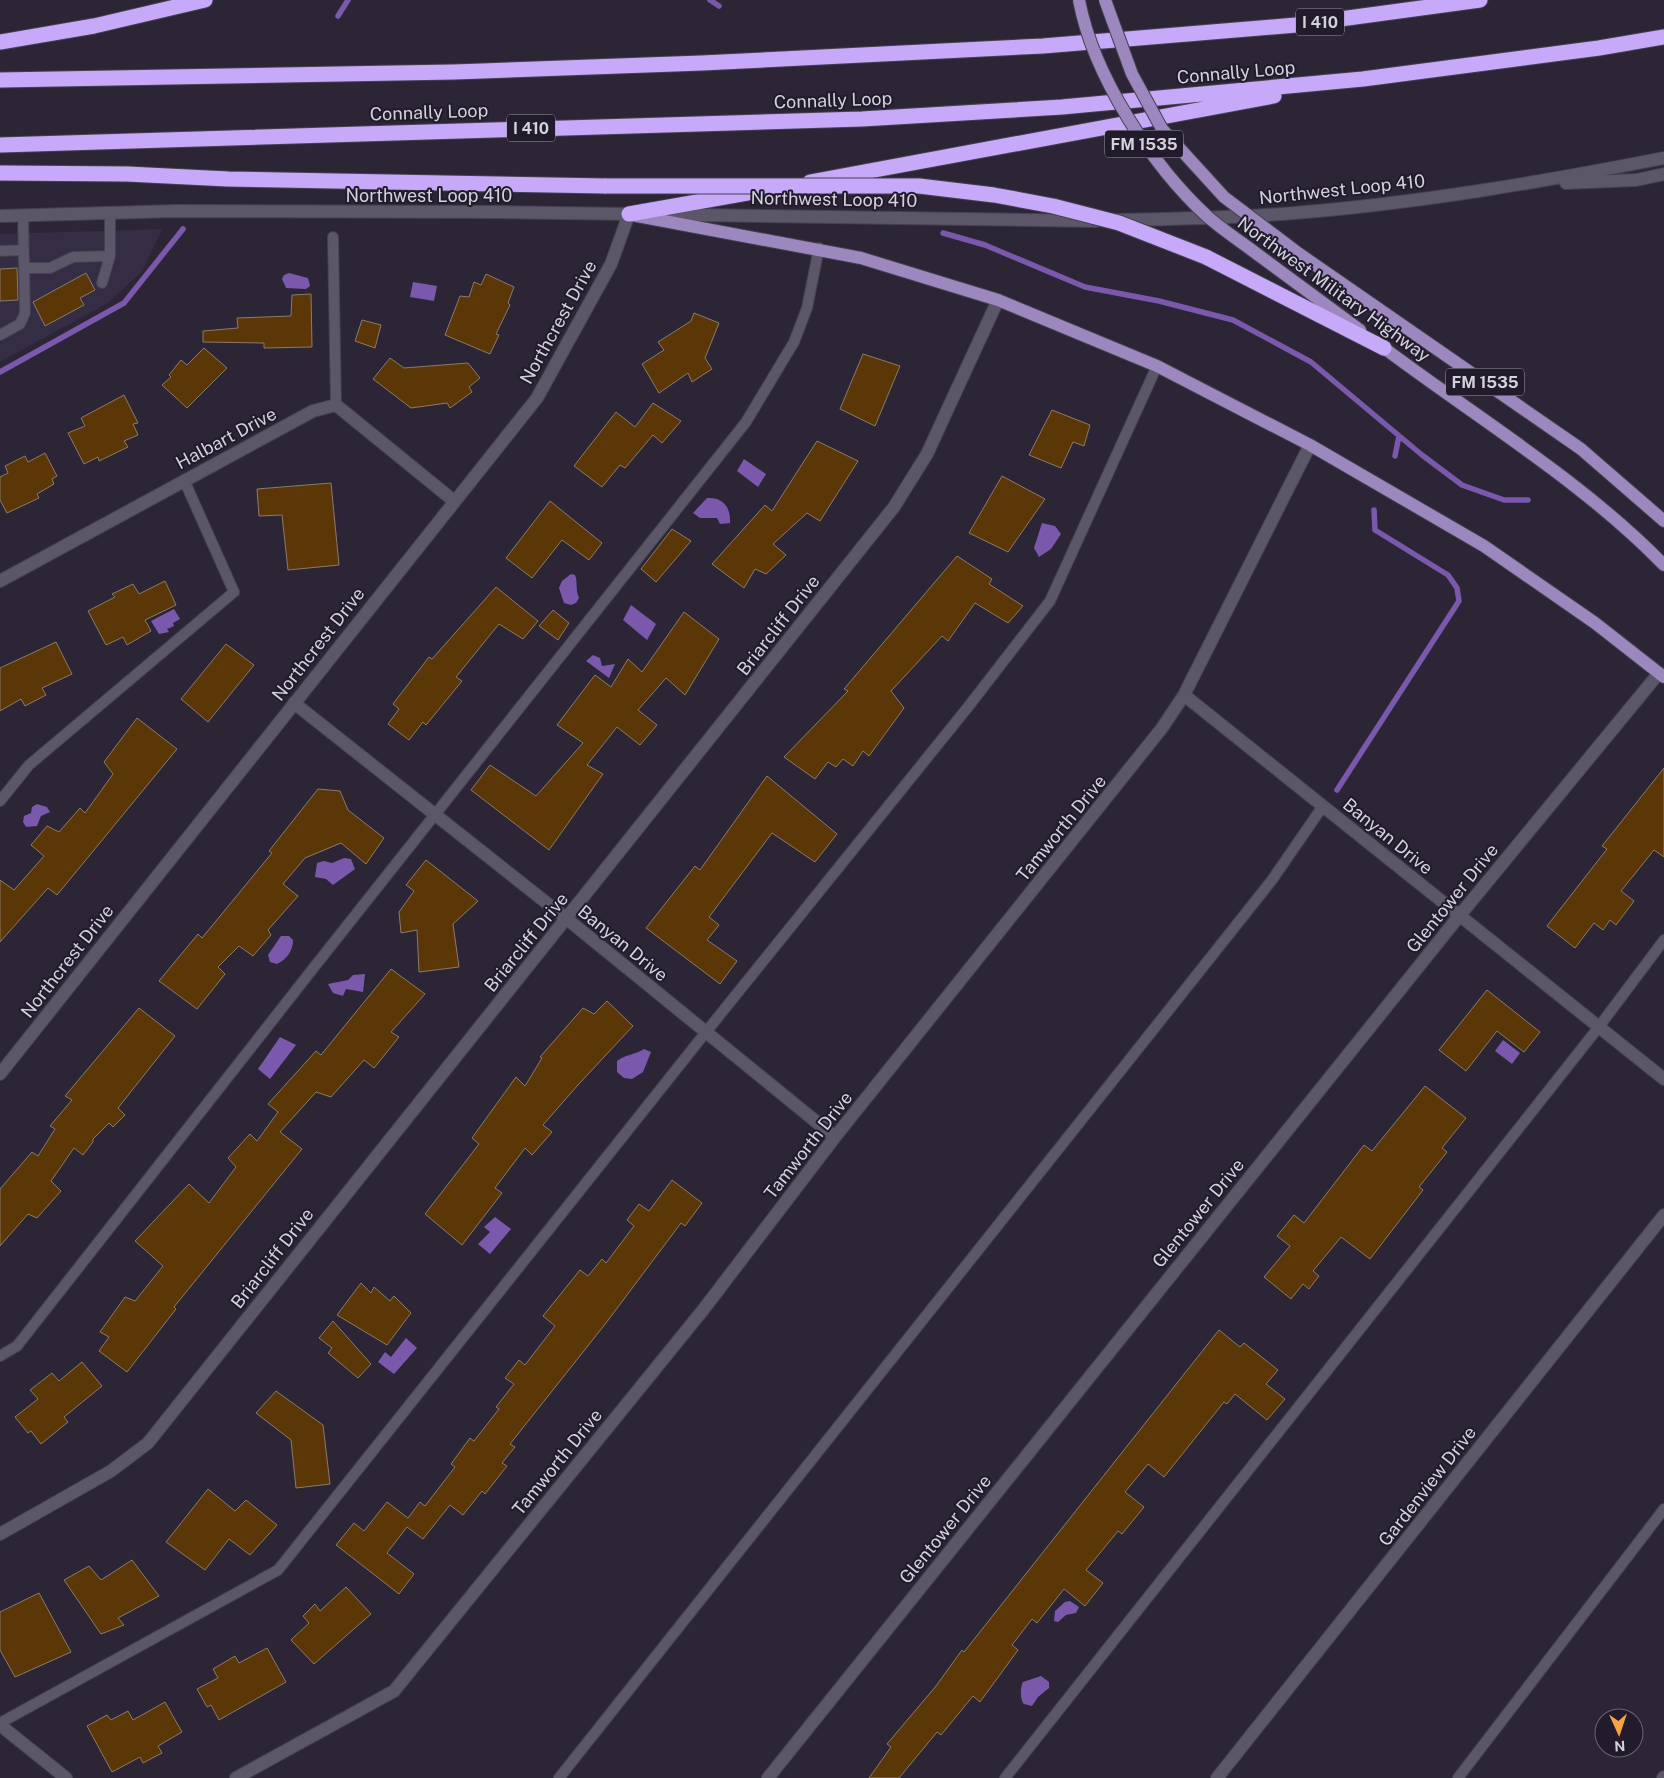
<svg xmlns="http://www.w3.org/2000/svg" width="1664" height="1778" viewBox="0 0 1664 1778" font-family="'Public Sans',sans-serif">
	<style>
		.built { fill: #352d44 }
		.water { fill: #7a59ac }
		.lines { fill: none; stroke-linecap: round; stroke-linejoin: round }
		.stream { stroke: #7a59ac; stroke-width: 5.5 }
		.building { fill: #5b3707; stroke: #8b7b6a }
		.service-casing { stroke: #45414f; stroke-width: 12 }
		.minor-casing { stroke: #45414f; stroke-width: 14 }
		.secondary-casing { stroke: #45414f; stroke-width: 14 }
		.primary-casing { stroke: #45414f; stroke-width: 14 }
		.motorway-casing { stroke: #45414f; stroke-width: 17 }
		.service { stroke: #5c5669; stroke-width: 10 }
		.minor { stroke: #5c5669; stroke-width: 12 }
		.secondary { stroke: #5c5669; stroke-width: 12 }
		.primary { stroke: #9c88bf; stroke-width: 12 }
		.motorway { stroke: #c6aaf9; stroke-width: 15 }
		.primary-bridge-casing { stroke: #45414f; stroke-width: 14; stroke-linecap: butt }
		.motorway-bridge-casing { stroke: #45414f; stroke-width: 17; stroke-linecap: butt }
		.primary-bridge { stroke: #9c88bf; stroke-width: 12 }
		.motorway-bridge { stroke: #c6aaf9; stroke-width: 15 }
		.labels { text-anchor: middle; dominant-baseline: central; stroke-width: 4; stroke-linejoin: round; paint-order: stroke }
		.shield { fill: #211b2c; stroke: #9e9aa7; stroke-width: 1 }
		.shield-label { font-size: 16px; font-weight: bold; fill: #d4d1dc }
		.street-label { font-size: 18px; fill: #d4d1dc; stroke: #211b2c }
	</style>
	<rect width="100%" height="100%" fill="#2b2536"/>
	<path class="built" d="M162,229L142,271L108,303L0,362V234Z"/>
	<path class="water" d="M289,273L308,278L310,286L306,289L286,288L282,279L284,275Z
		M413,282L437,286L434,301L410,297Z
		M744,459L766,474L758,487L737,471Z
		M707,498C723,497 731,507 730,523L720,524L717,518H700L693,513Z
		M1042,523L1055,526L1061,534L1051,549L1039,557L1034,548Z
		M571,574L575,575C578,582 575,588 579,598L576,603L571,605L564,603L559,588L562,581Z
		M631,605L656,624L647,640L623,620Z
		M174,609L180,619L173,623L174,626L167,629L169,632L159,634L151,621Z
		M593,655L600,658L602,666L615,664L609,678L586,661Z
		M37,804L47,807L50,812L41,816L37,826L26,827L23,822L24,816L31,813L32,807Z
		M344,858L351,859L355,869L333,885L326,879L315,877L317,863L324,861L332,863Z
		M281,936H289L293,940C293,951 287,959 277,964L270,962L268,955Z
		M365,974L363,992L346,989L343,996L333,993L328,984L348,980L353,975Z
		M280,1037L296,1045L270,1079L258,1069Z
		M1503,1040L1520,1053L1512,1064L1495,1051Z
		M644,1049L651,1052L643,1072L632,1079L624,1078L617,1072V1061C626,1054 635,1055 644,1049Z
		M495,1217L511,1229L490,1254L478,1244L490,1232L484,1227Z
		M406,1338L417,1348L394,1374L378,1362L385,1352L391,1357Z
		M1070,1601L1079,1607L1076,1613L1066,1615L1058,1622L1054,1621L1055,1611L1065,1602Z
		M1041,1676L1049,1682V1688L1038,1697L1032,1706L1024,1704C1020,1700 1020,1687 1023,1682Z"/>
	<g class="lines">
		<path class="stream" d="M710,0L719,6
			M338,16L348,0
			M943,233L985,245L1085,287L1159,301L1233,320L1311,362L1422,455L1462,485L1504,500H1528
			M0,372L124,303L183,229
			M1395,456L1399,436
			M1337,790L1459,601L1457,588L1448,575L1375,530L1374,510"/>
	</g>
	<path class="building" d="M17,268L18,300L0,301V269Z
		M86,273L95,290L80,298L84,305L45,326L33,302Z
		M486,274L514,287L508,303L510,305L496,334L499,335L490,354L445,335L460,296L469,297L474,282L481,285Z
		M311,294L312,347L264,348V343L203,342V331L238,328L237,318L291,316L292,295Z
		M694,313L719,323L705,358L712,369L692,382L688,373L659,393L642,364L664,350L658,342L691,321Z
		M362,320L381,325L375,348L355,341Z
		M204,348L227,368L187,408L162,385L171,377L169,375L181,360L187,365Z
		M863,354L900,366L875,426L840,409Z
		M390,358L404,368L468,363L480,378L469,387L472,392L450,408L447,403L411,408L373,379Z
		M124,395L138,423L133,424L138,435L124,441L128,447L99,461L98,457L84,464L68,433L85,426L81,418Z
		M653,403L681,421L662,443L653,435L625,468L620,465L602,487L574,466L616,412L635,427Z
		M1052,410L1090,425L1084,446L1073,442L1061,468L1029,455Z
		M817,441L858,461L820,521L807,513L773,544L786,555L766,574L755,569L744,588L712,564L765,505L772,511Z
		M45,453L57,476L52,479L54,484L37,494L39,498L7,513L0,500V477L8,473L5,466L25,456L28,462Z
		M1002,476L1045,499L1008,552L969,533Z
		M331,483L339,565L288,570L282,515L259,516L257,489Z
		M550,501L602,543L589,560L562,540L532,578L506,558Z
		M672,529L691,541L656,582L641,569Z
		M957,556L992,579L989,584L1023,606L1008,623L975,603L948,641L942,636L891,691L904,708L869,756L863,751L853,766L843,759L836,767L828,762L815,779L784,757L848,691L844,689Z
		M165,581L176,605L145,620L151,631L127,645L123,637L106,645L88,611L115,597L112,594L133,584L139,594Z
		M496,587L538,621L523,639L499,624L456,677L462,681L426,725L423,722L409,740L388,724L399,709L393,704L429,657L432,659Z
		M553,610L569,623L558,640L539,626Z
		M684,612L719,639L685,695L666,678L638,710L657,725L640,745L617,727L587,765L603,774L549,850L471,790L490,765L536,796L583,743L557,725L595,675L611,687L628,659L642,672Z
		M56,642L72,674L42,688L46,695L25,706L21,699L0,711V668Z
		M226,644L254,665L208,722L181,699Z
		M137,718L177,749L57,895L48,888L0,942V880L14,890L44,856L31,845L47,826L59,832L80,808L85,813L113,774L104,762Z
		M1664,768V857L1654,850L1621,891L1634,901L1616,925L1610,920L1603,930L1594,923L1575,948L1547,926L1607,849L1602,846Z
		M767,776L837,834L815,862L772,833L709,917L719,925L707,940L737,961L720,984L646,928L695,866L700,870Z
		M318,789L340,791L348,810L384,838L366,864L341,843L305,858L283,884L298,896L268,930L271,935L253,956L239,946L218,967L225,974L197,1009L159,981L198,934L202,938L272,853L269,851Z
		M426,860L478,901L453,924L459,967L419,972L417,930L401,933L399,912L414,891L406,885Z
		M391,969L425,994L391,1032L399,1037L374,1068L364,1060L331,1097L316,1092L280,1132L302,1149L174,1307L176,1309L127,1372L99,1351L109,1337L100,1332L125,1297L135,1301L163,1266L135,1241L189,1184L209,1203L236,1167L228,1158L250,1134L257,1141L278,1112L268,1104L316,1051L321,1055Z
		M1487,990L1540,1032L1524,1052L1497,1031L1466,1071L1439,1050Z
		M607,1001L633,1026L577,1086L543,1125L552,1132L532,1155L525,1148L495,1188L502,1193L462,1245L425,1214L479,1144L472,1138L516,1077L525,1086L542,1058L540,1057L583,1008L594,1014Z
		M139,1008L175,1036L118,1108L125,1115L113,1127L109,1123L93,1139V1142L83,1155L74,1148L51,1181L61,1191L37,1218L28,1214L0,1246V1189L32,1152L38,1156L55,1129L50,1126L72,1100L65,1096Z
		M1425,1086L1466,1118L1442,1148L1447,1152L1419,1187L1423,1190L1370,1259L1341,1237L1313,1271L1319,1276L1309,1289L1303,1284L1291,1299L1264,1277L1290,1246L1277,1236L1294,1215L1304,1223L1364,1145L1372,1151Z
		M672,1180L702,1203L685,1226L681,1223L606,1323L510,1444L515,1447L502,1463L507,1466L485,1494L482,1491L463,1515L450,1505L423,1539L407,1527L387,1553L414,1574L399,1594L336,1545L354,1523L364,1531L387,1502L408,1518L420,1502L425,1506L455,1467L451,1464L470,1438L474,1441L499,1409L496,1407L514,1384L505,1378L519,1360L525,1365L555,1326L543,1316L580,1270L588,1276L602,1259L606,1263L634,1226L627,1220L639,1204L649,1211Z
		M361,1283L371,1293L374,1287L390,1301L394,1296L411,1313L387,1345L337,1315Z
		M333,1321L371,1364L358,1378L328,1353L332,1348L319,1338Z
		M1219,1330L1240,1347L1244,1343L1278,1370L1266,1384L1285,1399L1267,1420L1235,1394L1227,1404L1224,1402L1164,1477L1148,1464L1125,1492L1144,1507L1122,1534L1118,1531L1086,1570L1103,1583L1085,1606L1064,1589L1037,1623L1032,1619L1012,1645L1018,1650L980,1702L973,1696L941,1735L937,1732L899,1778H869L891,1747L887,1744L936,1686L962,1650L964,1652Z
		M82,1362L102,1386L64,1417L68,1422L41,1444L31,1431L28,1433L15,1417L38,1399L30,1390L52,1373L59,1381Z
		M276,1391L323,1425L330,1484L296,1488L291,1440L256,1413Z
		M208,1489L235,1511L246,1500L277,1525L250,1555L229,1539L205,1570L166,1542Z
		M132,1560L159,1596L118,1618L124,1625L101,1634L64,1580L89,1566L101,1580Z
		M346,1587L371,1614L314,1664L291,1640L309,1623L303,1616L315,1604L320,1611Z
		M39,1593L71,1652L15,1677L0,1650V1612Z
		M267,1648L286,1682L219,1720L211,1705L207,1707L197,1689L218,1678L213,1669L235,1656L239,1663Z
		M165,1702L182,1732L158,1746L162,1753L143,1763L140,1757L112,1772L87,1726L107,1715L111,1720L128,1711L133,1720Z"/>
	<g class="lines">
		<g class="service-casing">
			<path id="service" d="M333,237L336,405
				M0,251L24,250
				M25,268H50L73,257L110,256
				M102,283L110,256V213
				M0,335L20,324L25,313L23,215
				M0,801L29,765L234,592L184,480
				M0,1356L17,1346L315,966L746,422L794,342L807,308L819,248
				M0,1723L278,1570L706,1032L968,707L1050,601L1157,366
				M559,1778L1272,880L1323,806
				M1005,1778L1598,1028L1664,940
				M1458,1778L1664,1509"/>
		</g>
		<g class="minor-casing">
			<path id="minor" d="M0,581L313,411L336,405L454,501
				M1184,695L1664,1079
				M294,703L567,919L835,1137
				M0,1074L537,398L611,264L629,214
				M0,1534L111,1471L148,1443L894,507L927,454L998,300
				M236,1778L394,1691L703,1310L835,1137L1162,728L1184,695L1310,445
				M768,1778L1460,915L1659,673
				M1217,1778L1664,1215
				M1663,1778L1664,1777"/>
		</g>
		<g class="secondary-casing">
			<path id="secondary" d="M1566,183L1636,180L1664,174
				M0,216L176,211L499,212L1096,221
				M1116,220C1175,219 1235,218 1294,213C1419,203 1541,182 1664,158
				M0,1725L66,1778"/>
		</g>
		<g class="primary-casing">
			<path id="primary" d="M632,215L861,258L998,300L1157,366L1310,445L1484,546L1595,623L1664,677
				M1298,253L1581,449L1664,521
				M1257,254L1360,330
				M1376,342C1472,415 1579,478 1664,565"/>
		</g>
		<g class="motorway-casing">
			<path id="motorway" d="M0,42L94,26L205,0
				M0,80L454,72L702,63L1043,46L1296,25L1480,0
				M0,145L862,119L1062,107L1363,79L1599,48L1664,37
				M0,173L127,174L228,179L606,186
				M810,182L1274,96
				M629,214L765,190
				M1206,257L1384,348"/>
		</g>
		<use href="#service" class="service"/>
		<use href="#minor" class="minor"/>
		<use href="#secondary" class="secondary"/>
		<use href="#primary" class="primary"/>
		<use href="#motorway" class="motorway"/>
		<g class="primary-bridge-casing">
			<path id="primary-bridge" d="M1079,0C1093,75 1152,166 1208,217C1223,230 1241,242 1257,254
				M1105,0L1132,74L1162,129L1224,197L1298,253"/>
		</g>
		<g class="motorway-bridge-casing">
			<path id="motorway-bridge" d="M606,186H919L994,195L1053,206L1119,223L1206,257"/>
		</g>
		<use href="#primary-bridge" class="primary-bridge"/>
		<use href="#motorway-bridge" class="motorway-bridge"/>
	</g>
	<g class="labels">
		<g class="shield">
			<rect x="1296" y="8.5" width="48" height="27" rx="4"/>
			<rect x="507" y="114.5" width="48" height="27" rx="4"/>
			<rect x="1105" y="130.5" width="78" height="27" rx="4"/>
			<rect x="1446" y="368.5" width="78" height="27" rx="4"/>
		</g>
		<g class="shield-label">
			<text x="1320" y="22">I 410</text>
			<text x="531" y="128">I 410</text>
			<text x="1144" y="144">FM 1535</text>
			<text x="1485" y="382">FM 1535</text>
		</g>
		<g class="street-label">
			<text transform="translate(1236 72) rotate(-5)">Connally Loop</text>
			<text transform="translate(833 100) rotate(-2)">Connally Loop</text>
			<text transform="translate(429 112) rotate(-2)">Connally Loop</text>
			<text transform="translate(1342 189) rotate(-6)">Northwest Loop 410</text>
			<text x="429" y="195">Northwest Loop 410</text>
			<text transform="translate(834 199) rotate(1)">Northwest Loop 410</text>
			<text transform="translate(1334 289) rotate(36)">Northwest Military Highway</text>
			<text transform="translate(558 322) rotate(-61)">Northcrest Drive</text>
			<text transform="translate(226 438) rotate(-28)">Halbart Drive</text>
			<text transform="translate(778 625) rotate(-52)">Briarcliff Drive</text>
			<text transform="translate(318 644) rotate(-52)">Northcrest Drive</text>
			<text transform="translate(1061 828) rotate(-51)">Tamworth Drive</text>
			<text transform="translate(1388 836) rotate(39)">Banyan Drive</text>
			<text transform="translate(1452 898) rotate(-51)">Glentower Drive</text>
			<text transform="translate(526 942) rotate(-51)">Briarcliff Drive</text>
			<text transform="translate(623 943) rotate(39)">Banyan Drive</text>
			<text transform="translate(67 961) rotate(-52)">Northcrest Drive</text>
			<text transform="translate(808 1145) rotate(-52)">Tamworth Drive</text>
			<text transform="translate(1198 1213) rotate(-51)">Glentower Drive</text>
			<text transform="translate(272 1258) rotate(-52)">Briarcliff Drive</text>
			<text transform="translate(557 1462) rotate(-51)">Tamworth Drive</text>
			<text transform="translate(1427 1486) rotate(-52)">Gardenview Drive</text>
			<text transform="translate(945 1529) rotate(-51)">Glentower Drive</text>
		</g>
	</g>
	<g transform="translate(1619 1733) rotate(177)"><circle r="24" fill="#211b2c" stroke="#696472"/>
	<path d="M0-4L9 19L0 12L-9 19Z" fill="#f5a345"/>
	<text y="-8" font-size="14" font-weight="bold" text-anchor="middle" fill="#d4d1dc">N</text>
	</g>
</svg>
